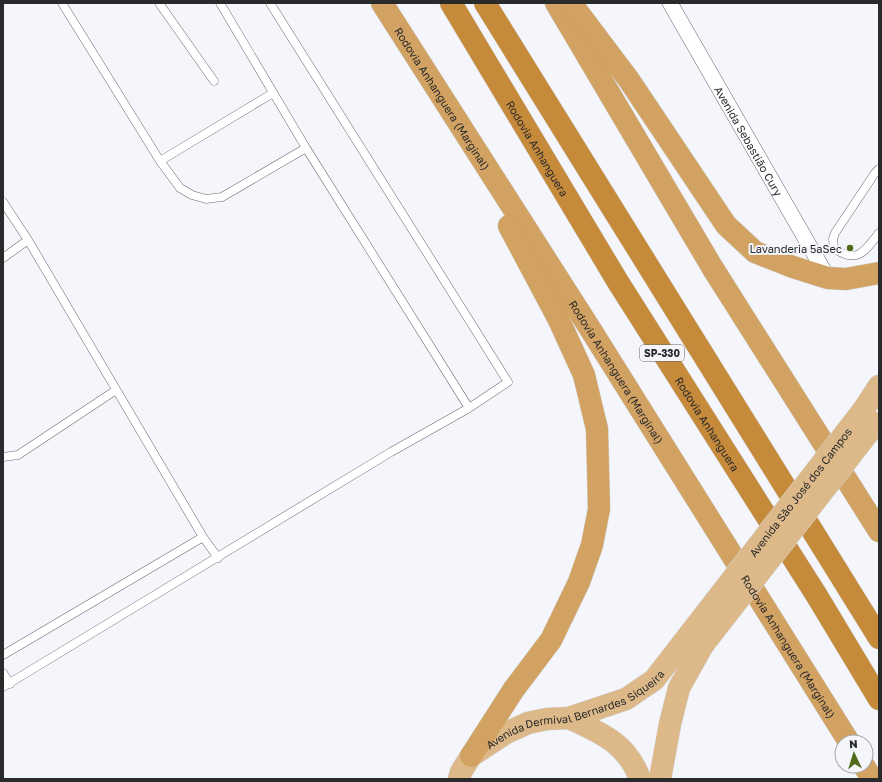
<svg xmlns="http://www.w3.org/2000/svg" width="882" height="782" viewBox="0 0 882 782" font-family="'Golos Text',sans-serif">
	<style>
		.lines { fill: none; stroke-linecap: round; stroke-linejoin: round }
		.service-casing { stroke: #696b6f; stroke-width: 9 }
		.minor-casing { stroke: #696b6f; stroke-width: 16 }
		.primary-casing { stroke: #d4d4d5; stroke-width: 23 }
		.trunk-casing { stroke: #d4d4d5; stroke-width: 23 }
		.motorway-casing { stroke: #d4d4d5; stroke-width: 23 }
		.service { stroke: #fff; stroke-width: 8 }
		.minor { stroke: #fff; stroke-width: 15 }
		.primary { stroke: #ddb989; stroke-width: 22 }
		.trunk { stroke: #d2a262; stroke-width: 22 }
		.motorway { stroke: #c68a3b; stroke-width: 22 }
		.primary-bridge-casing { stroke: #d4d4d5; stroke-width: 23; stroke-linecap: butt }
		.primary-bridge { stroke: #ddb989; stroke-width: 22 }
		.poi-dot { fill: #4f691b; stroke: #f4f6fb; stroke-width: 1.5 }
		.labels { text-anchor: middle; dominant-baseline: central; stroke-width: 4; stroke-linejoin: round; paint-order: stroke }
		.shield { fill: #f4f6fb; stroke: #66676a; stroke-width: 1 }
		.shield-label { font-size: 10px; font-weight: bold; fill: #292a2c }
		.street-label { font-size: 11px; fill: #292a2c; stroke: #f4f6fb }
		.poi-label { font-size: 11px; fill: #292a2c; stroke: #f4f6fb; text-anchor: end }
	</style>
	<rect width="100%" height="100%" fill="#f4f6fb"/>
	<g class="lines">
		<g class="service-casing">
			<path id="service" d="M62,3L160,161L180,188L192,195L206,199L222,197L306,148
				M159,3L214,81
				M220,3L306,148L469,408
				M160,161L273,93
				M879,169L875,173L835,233L833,239L834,248C857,265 865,251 879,233
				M3,202L28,240L203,537L218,558
				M3,258L28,240
				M3,457L18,455L116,390
				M3,655L203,537
				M3,673L10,684
				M3,687L391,452L469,408L508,382L270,3"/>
		</g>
		<g class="minor-casing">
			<g id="minor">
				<path id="s1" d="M670,3L828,278"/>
			</g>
		</g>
		<g class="primary-casing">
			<g id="primary">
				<path d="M864,409L879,386"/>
				<path d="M569,718C601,733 627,743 640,779"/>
				<path id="s2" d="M459,779L461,772L471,756L506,733L528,723L547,719L569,718L626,699L654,680L689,635"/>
				<path d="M660,779L670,724L679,688L703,645"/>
			</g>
		</g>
		<g class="trunk-casing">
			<g id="trunk">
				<path id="s3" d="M382,3L589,327L849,742"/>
				<path d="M556,3L712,267L879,531"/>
				<path d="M571,3L629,80L726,225L755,252L793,267L828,278L846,279L879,273"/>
				<path d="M471,756L514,689L551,640L579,582L592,545L599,509L597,429L584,375L558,318L509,226"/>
				<path d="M864,766L872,779"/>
			</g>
		</g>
		<g class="motorway-casing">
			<g id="motorway">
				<path id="s4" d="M451,3L618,282L817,596L879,699"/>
				<path d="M485,3L879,638"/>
			</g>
		</g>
		<use href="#service" class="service"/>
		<use href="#minor" class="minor"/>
		<use href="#primary" class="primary"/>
		<use href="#trunk" class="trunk"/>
		<use href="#motorway" class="motorway"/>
		<g class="primary-bridge-casing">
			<g id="primary-bridge">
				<path id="s5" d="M689,635L864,409"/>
				<path d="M703,645L876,423"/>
			</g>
		</g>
		<use href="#primary-bridge" class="primary-bridge"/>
	</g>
	<circle class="poi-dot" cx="850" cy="248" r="4"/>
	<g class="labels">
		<rect class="shield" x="640" y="345" width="44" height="16" rx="3"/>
		<g class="shield-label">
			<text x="662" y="353">SP-330</text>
		</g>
		<g class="street-label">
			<text stroke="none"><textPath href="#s3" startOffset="113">Rodovia Anhanguera (Marginal)</textPath></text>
			<text stroke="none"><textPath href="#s1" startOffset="159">Avenida Sebastião Cury</textPath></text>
			<text stroke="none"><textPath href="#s4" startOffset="169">Rodovia Anhanguera</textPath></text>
			<text stroke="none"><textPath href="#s3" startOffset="437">Rodovia Anhanguera (Marginal)</textPath></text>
			<text stroke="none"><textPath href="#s4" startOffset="493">Rodovia Anhanguera</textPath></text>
			<text stroke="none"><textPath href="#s5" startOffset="181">Avenida São José dos Campos</textPath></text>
			<text stroke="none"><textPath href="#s3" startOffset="761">Rodovia Anhanguera (Marginal)</textPath></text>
			<text stroke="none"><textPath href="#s2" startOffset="142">Avenida Dermival Bernardes Siqueira</textPath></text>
		</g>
		<g class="poi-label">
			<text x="842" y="248">Lavanderia 5aSec</text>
		</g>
	</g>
	<rect width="882" height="782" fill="none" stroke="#292a2c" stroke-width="8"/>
	<g transform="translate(854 754) rotate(356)"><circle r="19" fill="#f4f6fb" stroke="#a3a4a8"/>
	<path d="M0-3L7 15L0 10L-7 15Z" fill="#4f691b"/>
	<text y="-6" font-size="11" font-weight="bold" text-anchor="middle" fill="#292a2c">N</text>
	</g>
</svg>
